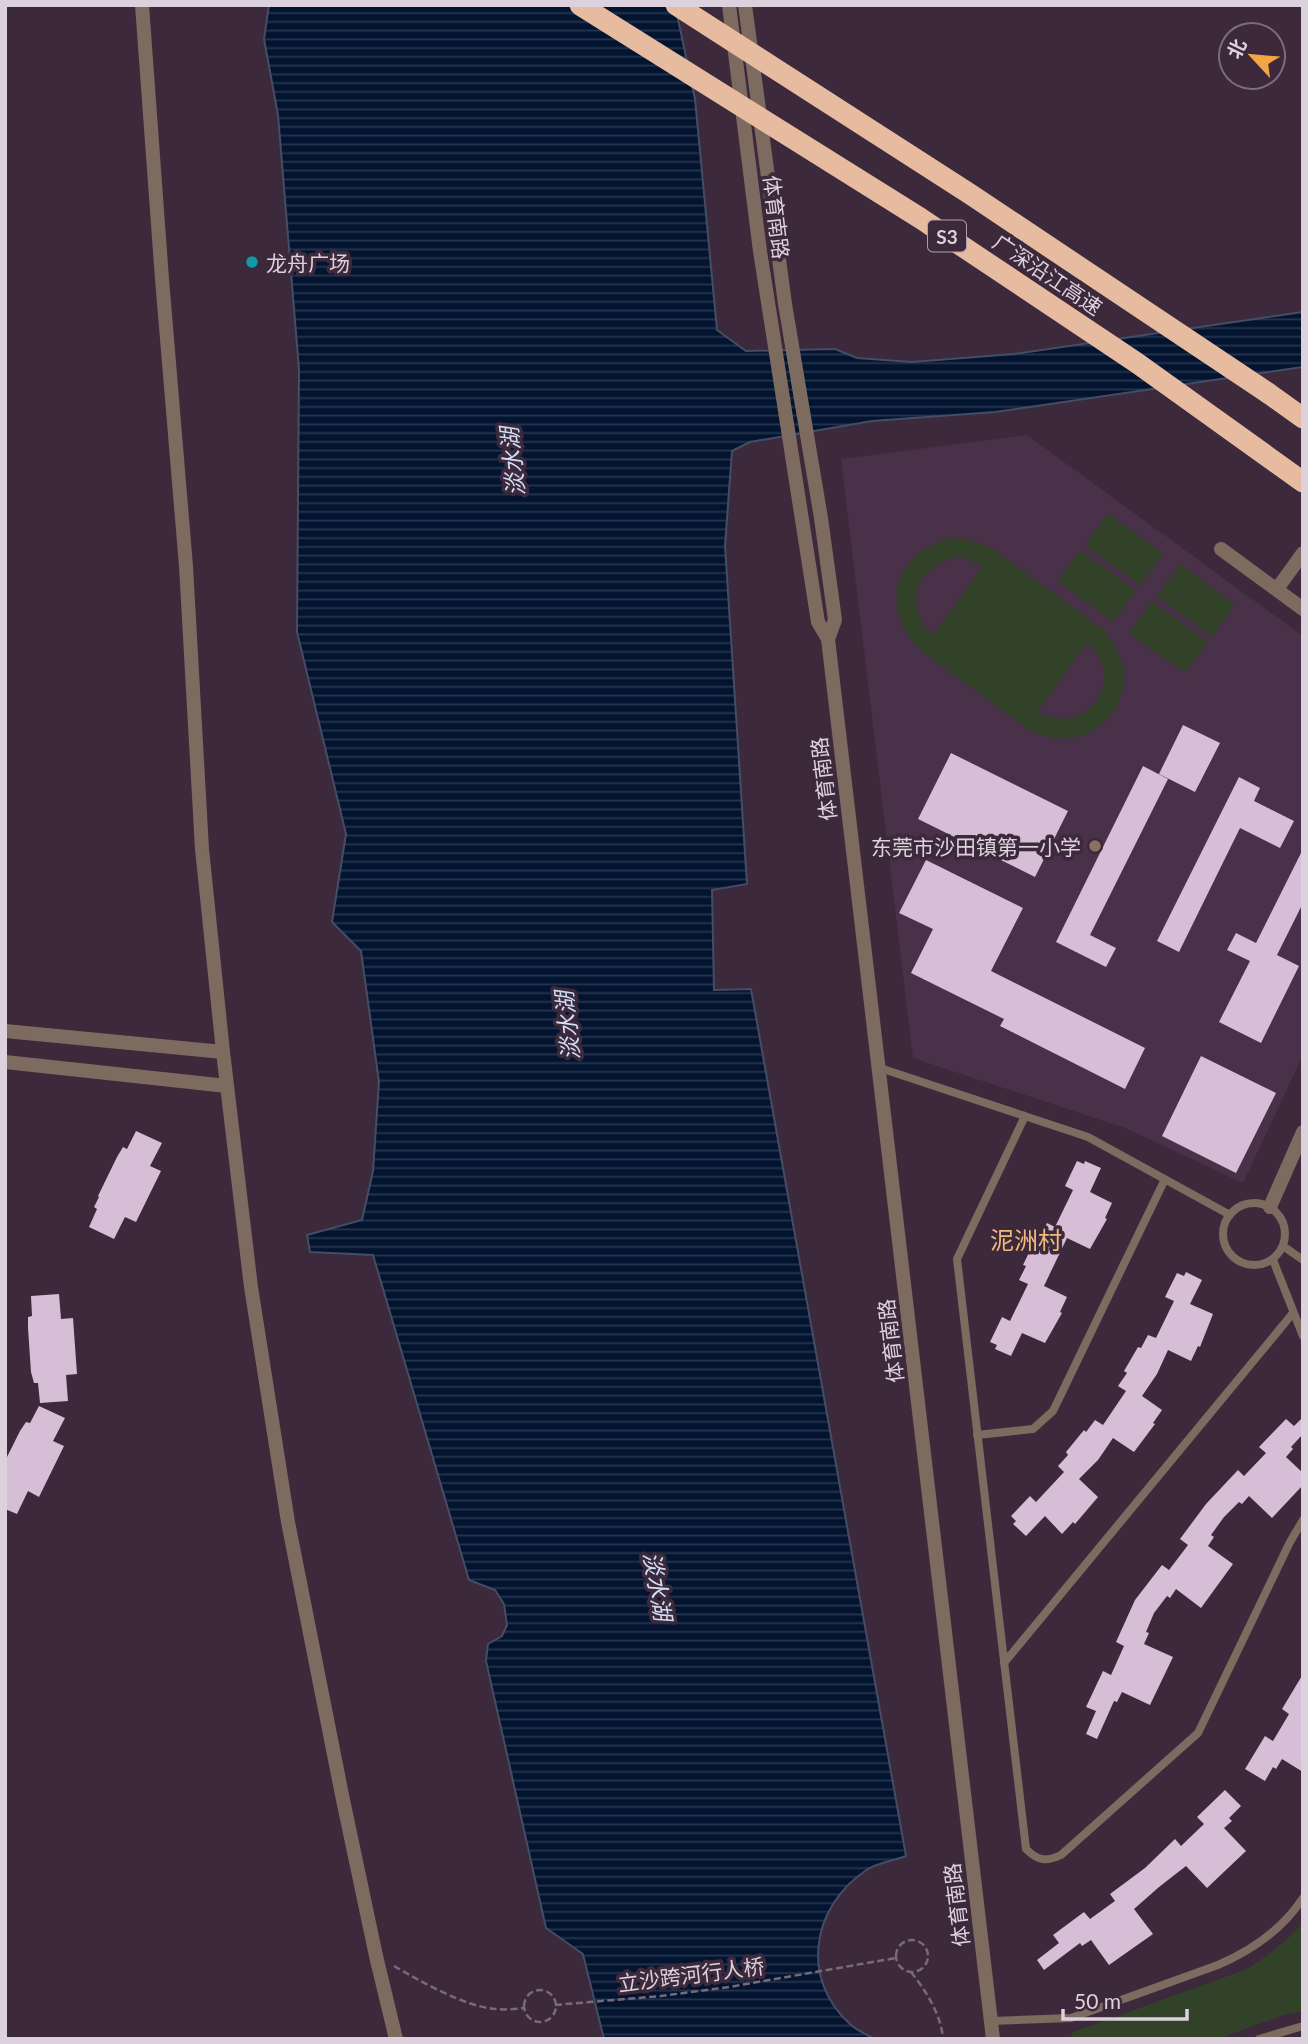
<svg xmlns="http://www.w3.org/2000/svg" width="1308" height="2044" viewBox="0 0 1308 2044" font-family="Lato,'Noto Sans SC',sans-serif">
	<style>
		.built { fill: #483149 }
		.garden { fill: #324228; fill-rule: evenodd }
		.water { fill: url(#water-rules); stroke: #444d64; stroke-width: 2 }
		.building { fill: #d5bed6 }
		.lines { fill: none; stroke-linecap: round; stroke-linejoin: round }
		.path { stroke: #796979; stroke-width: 2.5; stroke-dasharray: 7 3.5; stroke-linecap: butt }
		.service { stroke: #7d6b60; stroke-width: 8 }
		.minor { stroke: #7d6b60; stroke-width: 14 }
		.tertiary { stroke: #7d6b60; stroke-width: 14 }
		.motorway { stroke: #e6bba0; stroke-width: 21 }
		.motorway-bridge { stroke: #e6bba0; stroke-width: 21 }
		.culture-dot { fill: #0f9aa8; stroke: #3c293c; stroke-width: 2.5 }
		.education-dot { fill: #8d6e63; stroke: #3c293c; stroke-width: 2.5 }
		.labels { text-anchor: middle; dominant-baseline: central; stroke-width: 7; stroke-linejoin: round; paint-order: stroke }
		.shield { fill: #3c293c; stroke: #ad9fad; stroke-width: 2 }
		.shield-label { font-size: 19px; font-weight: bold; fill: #ddd1dd }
		.street-label { font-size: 21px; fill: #ddd1dd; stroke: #3c293c }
		.poi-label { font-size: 21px; fill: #ddd1dd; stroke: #3c293c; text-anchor: start }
		.water-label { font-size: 23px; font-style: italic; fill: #cfdef6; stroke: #3c293c }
		.quarter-label { font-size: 24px; fill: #f1ba7d; stroke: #3c293c }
	</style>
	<defs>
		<pattern id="water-rules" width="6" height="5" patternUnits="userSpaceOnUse" patternTransform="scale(1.75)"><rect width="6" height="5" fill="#031430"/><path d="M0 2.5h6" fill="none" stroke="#27354e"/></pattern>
	</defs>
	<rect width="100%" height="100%" fill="#3c293c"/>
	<path class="built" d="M1027,435L1303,636V1055L1243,1183L1125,1128L913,1058L841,459Z"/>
	<path class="garden" d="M1108,513L1163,554L1140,586L1085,545Z
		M952,538C969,539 980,542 994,550L1100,627C1159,683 1098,768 1026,728L920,650C878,609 894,551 952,538ZM954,558H964L983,566L933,635C903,607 915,567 954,558ZM1087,643C1129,678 1087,739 1037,712Z
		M1080,550L1136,591L1113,622L1057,581Z
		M1180,564L1235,605L1212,637L1157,596Z
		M1152,601L1208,642L1185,673L1129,633Z
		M1303,1923V2011L1281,2016L1217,2039H1072L1071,2033L1247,1969C1268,1956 1286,1942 1303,1923Z"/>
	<path class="water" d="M269,5H675L695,99L717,330L746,351L835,349L857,358L912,362L1014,354L1303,312V367L995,412L872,421L750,442L732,451L725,546L747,884L712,890L714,990L751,989L906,1856C893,1861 875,1863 865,1871C811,1908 800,1980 851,2025C858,2031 867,2035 875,2039H604L583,1954L546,1928L486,1661L488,1644L502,1636L507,1625L504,1604L495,1590L469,1580L373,1255L310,1252L307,1235L362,1220L373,1171L379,1082L361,951L332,922L346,834L297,632L299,369L278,115L264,39Z"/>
	<path class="building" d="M1183,725L1220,743L1195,792L1159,774Z
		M951,753L1068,811L1035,877L918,819Z
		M1143,766L1168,779L1090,935L1116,948L1106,967L1056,942Z
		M1239,777L1260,788L1254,801L1294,821L1280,848L1240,828L1179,952L1157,941Z
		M1303,849V903L1277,955L1299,966L1261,1043L1219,1022L1250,961L1227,950L1236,933L1256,943Z
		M926,860L1023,908L991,971L1145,1048L1125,1089L1000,1026L1004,1019L911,973L933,929L899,913Z
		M1201,1056L1276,1093L1236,1173L1162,1136Z
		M136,1131L162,1143L150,1166L161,1171L136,1222L125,1217L114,1239L89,1227L97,1209L94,1207L99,1197L98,1196L117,1157L123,1147L127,1149Z
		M1077,1161L1084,1164L1085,1161L1101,1168L1090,1192L1112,1203L1105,1218L1107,1219L1090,1249L1067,1238L1044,1286L1067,1297L1060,1312L1062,1313L1045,1343L1022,1333L1011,1356L995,1349L997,1345L990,1342L1002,1317L1010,1321L1028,1284L1019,1280L1026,1266L1023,1265L1037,1236L1040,1237L1047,1223L1055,1227L1073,1190L1065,1186Z
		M1186,1272L1202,1280L1190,1304L1213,1314L1200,1347L1198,1346L1191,1361L1168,1350L1157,1374L1142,1396L1162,1410L1153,1423L1155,1424L1134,1452L1113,1438L1098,1460L1079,1479L1098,1497L1075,1524L1073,1522L1062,1534L1045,1516L1026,1536L1013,1524L1016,1521L1011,1516L1030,1496L1036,1502L1064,1472L1058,1466L1068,1455L1066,1452L1084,1430L1086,1432L1095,1420L1103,1425L1126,1391L1118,1386L1127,1373L1124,1371L1138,1347L1141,1348L1148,1335L1156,1338L1174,1301L1165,1297L1177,1273L1184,1276Z
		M59,1294L61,1319L73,1318L77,1374L66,1375L68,1401L40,1403L38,1383H34L31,1372L28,1328V1317L32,1316L31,1296Z
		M39,1406L65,1418L53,1441L64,1446L39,1497L28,1491L17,1514L5,1509V1461L20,1431L26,1422L30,1423Z
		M1303,1417V1434L1291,1447L1293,1449L1286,1457L1303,1473V1485L1272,1518L1249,1496L1242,1504L1239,1502L1224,1517L1211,1535L1214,1537L1208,1546L1233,1564L1201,1608L1176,1589L1170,1598L1167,1596L1154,1613L1146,1632L1149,1633L1144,1644L1173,1657L1150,1705L1122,1692L1117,1702L1114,1701L1097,1739L1086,1734L1096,1711L1086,1707L1103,1671L1111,1675L1124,1646L1116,1642L1135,1600L1162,1565L1169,1570L1188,1545L1180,1539L1206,1504L1238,1470L1244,1476L1266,1453L1259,1447L1286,1419L1294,1426Z
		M1303,1674V1772L1282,1759L1276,1769L1273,1767L1265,1781L1245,1769L1265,1736L1273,1741L1289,1714L1282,1709Z
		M1225,1790L1241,1806L1229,1818L1232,1821L1224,1828L1246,1851L1207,1888L1186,1866L1159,1887L1134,1909L1153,1934L1109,1965L1091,1940L1082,1946L1080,1943L1044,1970L1037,1960L1059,1943L1053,1935L1084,1912L1090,1919L1115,1901L1110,1894L1145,1868L1175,1839L1181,1846L1204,1824L1197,1817Z"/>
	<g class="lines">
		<path class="path" d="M896 1956a16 16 0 1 1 32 0a16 16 0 1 1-32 0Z
			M394,1966C420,1981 465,2007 496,2009C505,2010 515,2009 524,2008
			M911,1972C926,1991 941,2014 943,2039
			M524 2006a16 16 0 1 1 32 0a16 16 0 1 1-32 0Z
			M555,2005L661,1996L729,1987L896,1958"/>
		<path class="service" d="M880,1068L1088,1137L1230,1215
			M1025,1116L957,1259L1026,1849C1038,1861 1046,1862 1061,1855L1198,1733L1290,1542L1303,1520
			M1223 1234a31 31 0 1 1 62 0a31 31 0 1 1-62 0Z
			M1283,1246L1303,1260
			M1273,1260L1303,1336
			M977,1435L1033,1429L1053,1411L1165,1179
			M1004,1663L1293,1313
			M991,2021L1071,2018L1218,1965C1253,1950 1282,1930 1303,1898
			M1259,2039L1303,2026"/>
		<path class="minor" d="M1221,549L1303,609
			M1277,589L1303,553
			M5,1031L223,1052
			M5,1062L227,1086
			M1270,1207L1303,1132"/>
		<path class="tertiary" d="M142,5L162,279L186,566L202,849L223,1052L251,1287L288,1522L342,1795L376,1956L396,2039
			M729,5L760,251L818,622L828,639L993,2039
			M745,5L785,304L821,518L835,620L828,639"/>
		<path class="motorway" d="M1268,393L1303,418"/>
		<path class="motorway-bridge" d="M580,5L920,218L1137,363L1303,482
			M676,5L970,194L1268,393"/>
	</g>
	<circle class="culture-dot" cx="252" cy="262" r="7"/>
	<circle class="education-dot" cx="1095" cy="846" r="7"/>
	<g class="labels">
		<rect class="shield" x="928" y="220.5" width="38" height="31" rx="5"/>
		<g class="shield-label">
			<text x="947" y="236">S3</text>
		</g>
		<g class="street-label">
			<text transform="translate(777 217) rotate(83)">体育南路</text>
			<text transform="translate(1048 274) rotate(34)">广深沿江高速</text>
			<text transform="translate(823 779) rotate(-97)">体育南路</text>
			<text transform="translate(890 1341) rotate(-97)">体育南路</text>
			<text transform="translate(956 1905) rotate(-97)">体育南路</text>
			<text transform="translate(691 1974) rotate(-7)">立沙跨河行人桥</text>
		</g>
		<g class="poi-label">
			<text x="266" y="262">龙舟广场</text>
			<text x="1081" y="846" text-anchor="end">东莞市沙田镇第一小学</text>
		</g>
		<g class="water-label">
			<text transform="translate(512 462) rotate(-96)">淡水湖</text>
			<text transform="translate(567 1026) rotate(-96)">淡水湖</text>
			<text transform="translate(658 1586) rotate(80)">淡水湖</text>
		</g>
		<g class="quarter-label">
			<text x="1026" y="1239">泥洲村</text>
		</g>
	</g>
	<rect width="1308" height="2044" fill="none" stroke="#ddd1dd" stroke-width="14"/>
	<g transform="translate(1252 56) rotate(296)"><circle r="33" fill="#3c293c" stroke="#7c6c7c" stroke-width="2"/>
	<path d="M0-5L12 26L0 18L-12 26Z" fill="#f2a542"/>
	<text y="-10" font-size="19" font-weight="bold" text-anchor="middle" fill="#ddd1dd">北</text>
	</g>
	<path d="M1063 2009v10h124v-10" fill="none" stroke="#ddd1dd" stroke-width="3.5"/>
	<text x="1074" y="2009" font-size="21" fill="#ddd1dd" stroke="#3c293c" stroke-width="5" paint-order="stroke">50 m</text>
</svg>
